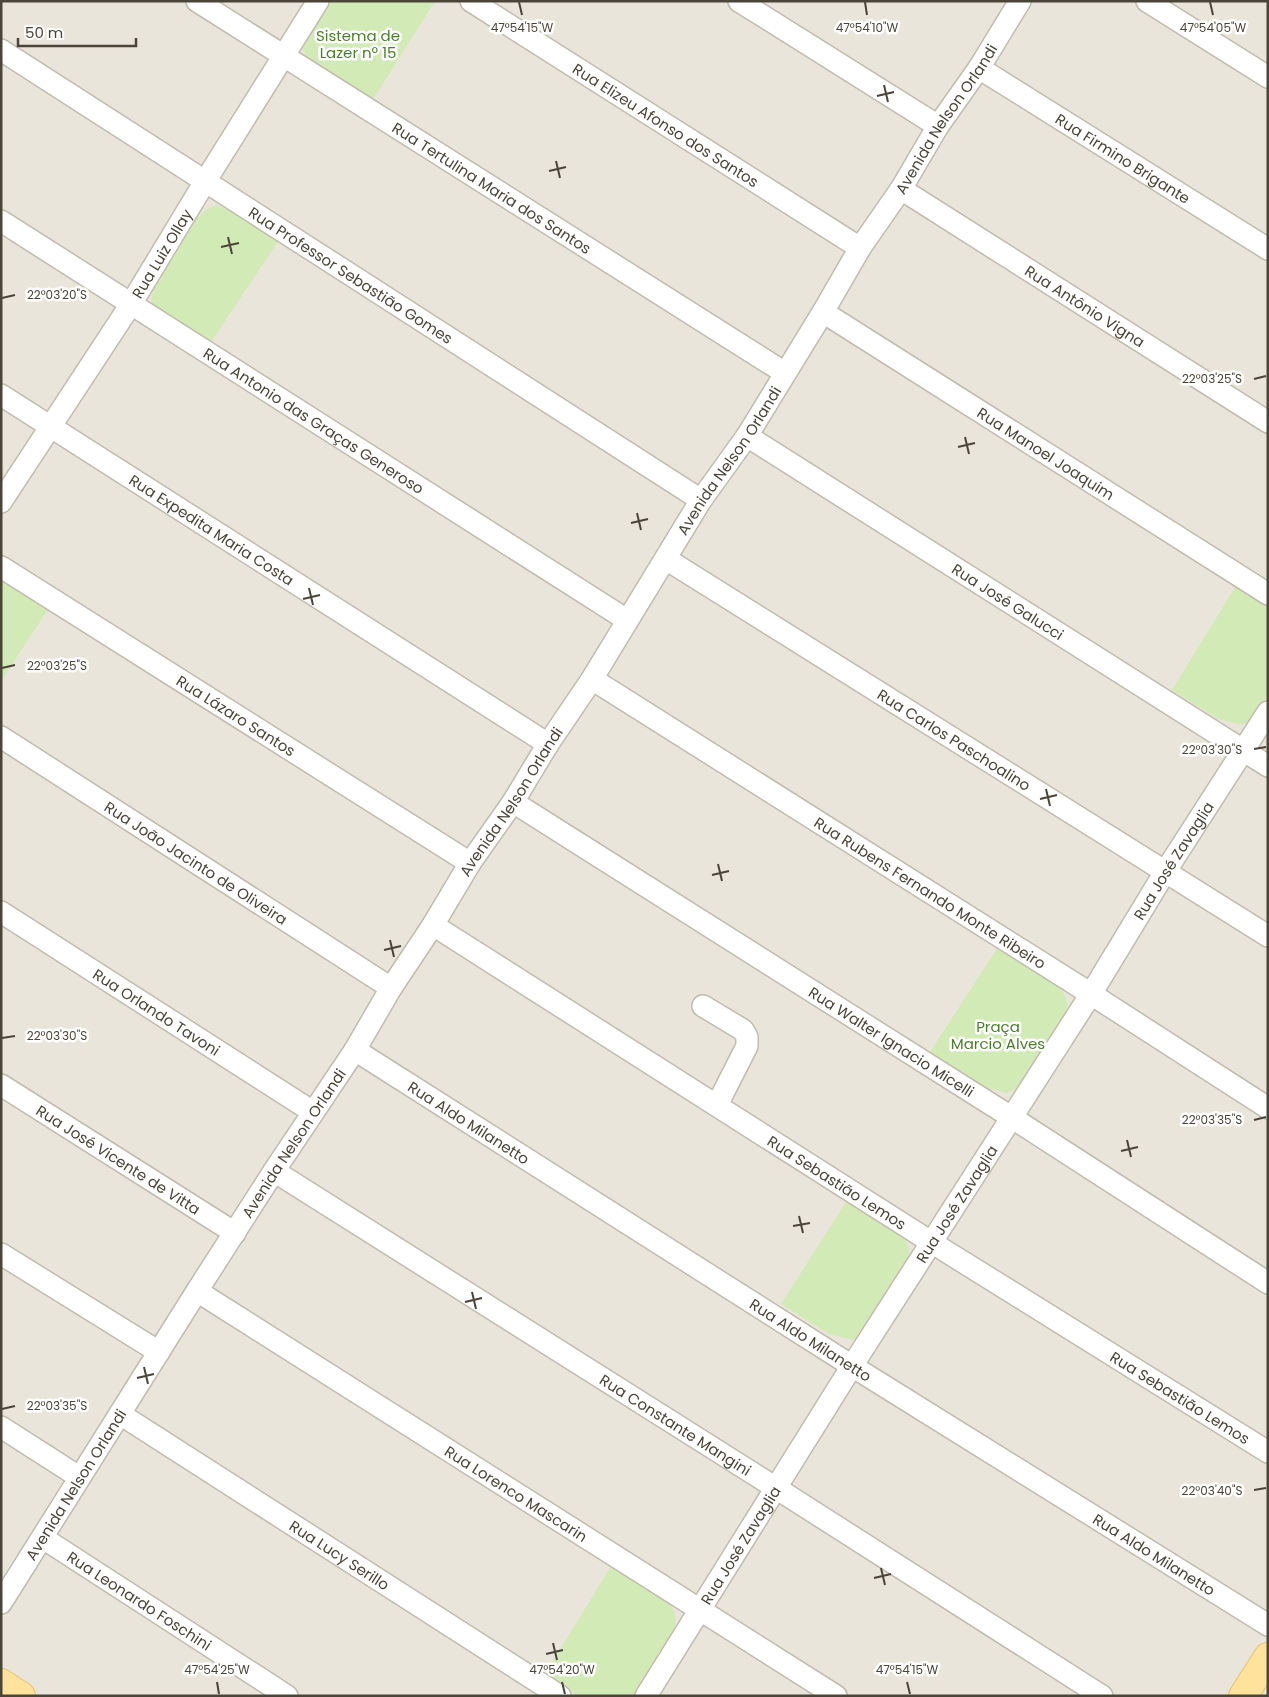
<svg xmlns="http://www.w3.org/2000/svg" width="1269" height="1697" viewBox="0 0 1269 1697" font-family="Poppins,sans-serif">
	<style>
		.residential { fill: #eae5da }
		.green { fill: #d2eab5 }
		.lines { fill: none; stroke-linecap: round; stroke-linejoin: round }
		.minor-casing { stroke: #c2bbae; stroke-width: 24 }
		.major-casing { stroke: #e6c16a; stroke-width: 30 }
		.minor { stroke: #fff; stroke-width: 21 }
		.major { stroke: #ffe39c; stroke-width: 28 }
		.ticks { fill: none; stroke: #4b4439; stroke-width: 2 }
		.labels { text-anchor: middle; dominant-baseline: central; stroke-width: 5; stroke-linejoin: round; paint-order: stroke }
		.park-label { font-size: 15px; fill: #4a7f2a; stroke: #fff }
		.street-label { font-size: 15px; fill: #4b4439; stroke: #fff }
		.ticks-label { font-size: 12px; text-anchor: middle; fill: #4b4439; stroke: #fff; stroke-width: 5; stroke-linejoin: round; paint-order: stroke }
	</style>
	<rect width="100%" height="100%" fill="#f6f3ec"/>
	<path class="residential" d="M1,1H1268V1696H1Z"/>
	<path class="green" d="M329,1H435L372,101L308,60L303,50L305,41Z
		M217,205L233,212L279,240L209,345L156,311L151,301L153,291L197,218L208,208Z
		M1,578L49,608L1,681Z
		M1237,584L1268,603V694L1252,720L1242,725L1218,719L1172,690Z
		M998,947C1014,957 1058,979 1065,996C1069,1004 1067,1010 1064,1019L1021,1088L1006,1093L988,1088L930,1052Z
		M848,1199C865,1209 911,1231 909,1253C909,1257 907,1261 906,1265L863,1334L853,1340L829,1334L781,1304Z
		M611,1566L670,1603C676,1613 677,1620 674,1632L633,1696H578L545,1674Z"/>
	<g class="lines">
		<g class="minor-casing">
			<g id="minor">
				<path id="s1" d="M197,1L785,373"/>
				<path id="s2" d="M471,1L860,248"/>
				<path d="M739,1L938,126"/>
				<path d="M1147,1L1268,77"/>
				<path id="s3" d="M1,50L701,500"/>
				<path id="s4" d="M979,68L1268,249"/>
				<path id="s5" d="M901,189L1268,422"/>
				<path id="s6" d="M1,221L627,620"/>
				<path id="s7" d="M823,312L1268,594"/>
				<path id="s8" d="M1,395L548,744"/>
				<path id="s9" d="M747,436L1268,766"/>
				<path id="s10" d="M1,502L131,304L206,180L318,1"/>
				<path id="s11" d="M666,559L1268,936"/>
				<path id="s12" d="M1,567L470,863"/>
				<path id="s13" d="M592,679L1091,994L1268,1108"/>
				<path id="s14" d="M1,737L391,988"/>
				<path id="s15" d="M513,802L1011,1117L1268,1283"/>
				<path id="s16" d="M1,912L313,1112"/>
				<path id="s17" d="M433,925L931,1242L1268,1452"/>
				<path d="M703,1006L743,1030L747,1037V1046L717,1105"/>
				<path id="s18" d="M355,1050L852,1366L1268,1625"/>
				<path id="s19" d="M1,1085L235,1233"/>
				<path id="s20" d="M274,1171L776,1488L1102,1696"/>
				<path d="M1,1254L159,1352"/>
				<path id="s21" d="M197,1291L836,1696"/>
				<path id="s22" d="M120,1414L560,1696"/>
				<path d="M1,1427L79,1477"/>
				<path id="s23" d="M43,1538L287,1696"/>
				<path id="s24" d="M1,1603L197,1291L274,1171L355,1050L391,988L433,925L470,863L513,802L548,744L592,679L701,500L747,436L823,312L860,248L901,189L938,126L979,68L1020,1"/>
				<path id="s25" d="M646,1696L852,1366L1091,994L1165,872L1268,712"/>
			</g>
		</g>
		<g class="major-casing">
			<path id="major" d="M1,1683L21,1696
				M1243,1696L1268,1657"/>
		</g>
		<use href="#minor" class="minor"/>
		<use href="#major" class="major"/>
	</g>
	<path class="ticks" d="M519,2L522,15M865,2L867,15M1210,2L1213,15M884,85L888,102M877,96L894,92M556,161L560,178M549,171L566,167M228,237L232,254M221,247L239,243M2,298L15,295M1254,379L1266,376M965,437L969,454M958,447L975,443M637,513L641,530M631,523L648,519M309,588L313,605M303,599L320,595M2,668L15,665M1254,749L1266,747M1046,789L1050,806M1040,799L1057,795M718,864L722,881M712,875L729,871M390,940L394,957M384,950L401,946M2,1038L15,1036M1254,1120L1266,1117M1127,1140L1131,1157M1121,1151L1138,1147M799,1216L803,1233M793,1226L810,1223M472,1292L476,1309M465,1302L482,1298M144,1367L148,1384M137,1378L154,1374M2,1409L15,1406M1254,1490L1266,1488M881,1568L885,1585M874,1578L891,1574M553,1643L557,1660M546,1654L563,1650M217,1682L219,1694M562,1682L565,1694M907,1682L910,1694"/>
	<g class="labels">
		<g class="park-label">
			<text x="358" y="35">Sistema de<tspan x="358" dy="17">Lazer nº 15</tspan></text>
			<text x="998" y="1026">Praça<tspan x="998" dy="17">Marcio Alves</tspan></text>
		</g>
		<g class="street-label">
			<text stroke="none"><textPath href="#s24" startOffset="1760">Avenida Nelson Orlandi</textPath></text>
			<text stroke="none"><textPath href="#s2" startOffset="231">Rua Elizeu Afonso dos Santos</textPath></text>
			<text stroke="none"><textPath href="#s4" startOffset="170">Rua Firmino Brigante</textPath></text>
			<text stroke="none"><textPath href="#s1" startOffset="349">Rua Tertulina Maria dos Santos</textPath></text>
			<text stroke="none"><textPath href="#s10" startOffset="296">Rua Luiz Ollay</textPath></text>
			<text stroke="none"><textPath href="#s3" startOffset="416">Rua Professor Sebastião Gomes</textPath></text>
			<text stroke="none"><textPath href="#s5" startOffset="218">Rua Antônio Vigna</textPath></text>
			<text stroke="none"><textPath href="#s6" startOffset="371">Rua Antonio das Graças Generoso</textPath></text>
			<text stroke="none"><textPath href="#s7" startOffset="264">Rua Manoel Joaquim</textPath></text>
			<text stroke="none"><textPath href="#s24" startOffset="1355">Avenida Nelson Orlandi</textPath></text>
			<text stroke="none"><textPath href="#s8" startOffset="250">Rua Expedita Maria Costa</textPath></text>
			<text stroke="none"><textPath href="#s9" startOffset="309">Rua José Galucci</textPath></text>
			<text stroke="none"><textPath href="#s12" startOffset="278">Rua Lázaro Santos</textPath></text>
			<text stroke="none"><textPath href="#s11" startOffset="340">Rua Carlos Paschoalino</textPath></text>
			<text stroke="none"><textPath href="#s24" startOffset="950">Avenida Nelson Orlandi</textPath></text>
			<text stroke="none"><textPath href="#s25" startOffset="988">Rua José Zavaglia</textPath></text>
			<text stroke="none"><textPath href="#s14" startOffset="232">Rua João Jacinto de Oliveira</textPath></text>
			<text stroke="none"><textPath href="#s13" startOffset="400">Rua Rubens Fernando Monte Ribeiro</textPath></text>
			<text stroke="none"><textPath href="#s16" startOffset="185">Rua Orlando Tavoni</textPath></text>
			<text stroke="none"><textPath href="#s15" startOffset="448">Rua Walter Ignacio Micelli</textPath></text>
			<text stroke="none"><textPath href="#s18" startOffset="135">Rua Aldo Milanetto</textPath></text>
			<text stroke="none"><textPath href="#s24" startOffset="545">Avenida Nelson Orlandi</textPath></text>
			<text stroke="none"><textPath href="#s19" startOffset="139">Rua José Vicente de Vitta</textPath></text>
			<text stroke="none"><textPath href="#s17" startOffset="479">Rua Sebastião Lemos</textPath></text>
			<text stroke="none"><textPath href="#s25" startOffset="582">Rua José Zavaglia</textPath></text>
			<text stroke="none"><textPath href="#s18" startOffset="540">Rua Aldo Milanetto</textPath></text>
			<text stroke="none"><textPath href="#s17" startOffset="884">Rua Sebastião Lemos</textPath></text>
			<text stroke="none"><textPath href="#s20" startOffset="475">Rua Constante Mangini</textPath></text>
			<text stroke="none"><textPath href="#s24" startOffset="140">Avenida Nelson Orlandi</textPath></text>
			<text stroke="none"><textPath href="#s21" startOffset="378">Rua Lorenco Mascarin</textPath></text>
			<text stroke="none"><textPath href="#s25" startOffset="178">Rua José Zavaglia</textPath></text>
			<text stroke="none"><textPath href="#s18" startOffset="945">Rua Aldo Milanetto</textPath></text>
			<text stroke="none"><textPath href="#s22" startOffset="261">Rua Lucy Serillo</textPath></text>
			<text stroke="none"><textPath href="#s23" startOffset="115">Rua Leonardo Foschini</textPath></text>
		</g>
	</g>
	<g class="ticks-label">
		<text x="522" y="32">47°54'15"W</text>
		<text x="867" y="32">47°54'10"W</text>
		<text x="1213" y="32">47°54'05"W</text>
		<text x="57" y="299">22°03'20"S</text>
		<text x="1212" y="383">22°03'25"S</text>
		<text x="57" y="670">22°03'25"S</text>
		<text x="1212" y="754">22°03'30"S</text>
		<text x="57" y="1040">22°03'30"S</text>
		<text x="1212" y="1124">22°03'35"S</text>
		<text x="57" y="1410">22°03'35"S</text>
		<text x="1212" y="1495">22°03'40"S</text>
		<text x="217" y="1674">47°54'25"W</text>
		<text x="562" y="1674">47°54'20"W</text>
		<text x="907" y="1674">47°54'15"W</text>
	</g>
	<rect width="1269" height="1697" fill="none" stroke="#4b4439" stroke-width="5"/>
	<path d="M18 38v8h118v-8" fill="none" stroke="#4b4439" stroke-width="2.5"/>
	<text x="25" y="38" font-size="15" fill="#4b4439" stroke="#ffffff" stroke-width="4" paint-order="stroke">50 m</text>
</svg>
